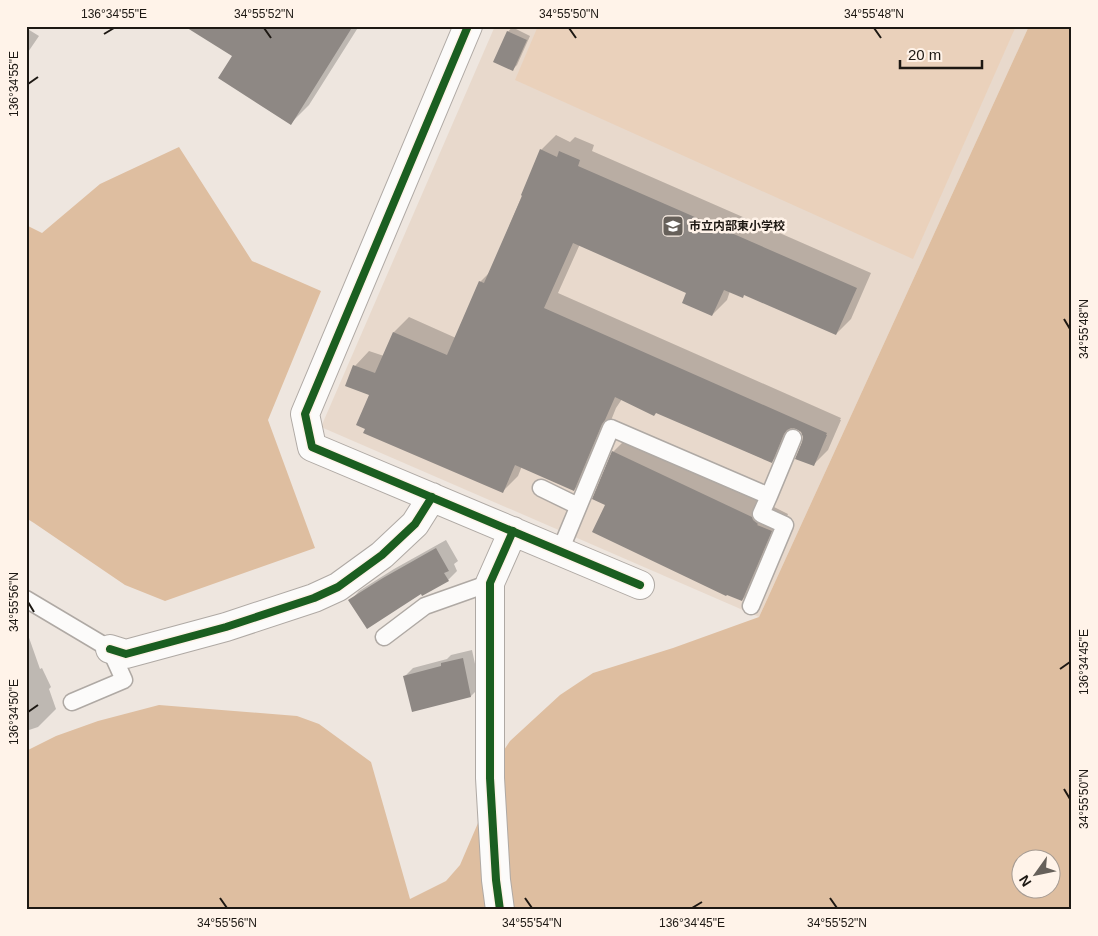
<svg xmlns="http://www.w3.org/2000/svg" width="1098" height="936" viewBox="0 0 1098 936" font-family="Arial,'Noto Sans JP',sans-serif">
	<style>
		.built { fill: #e8d9cc }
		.green { fill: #ead1bb }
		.forest { fill: #debea0; fill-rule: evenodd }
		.shadow { fill: #0003 }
		.building { fill: #8e8884 }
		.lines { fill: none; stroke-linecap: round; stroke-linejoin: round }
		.service-casing { stroke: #afa9a4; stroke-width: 19 }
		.minor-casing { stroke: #afa9a4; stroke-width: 30 }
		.service { stroke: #fcfbfa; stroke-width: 16 }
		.minor { stroke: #fcfbfa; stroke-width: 28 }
		.cycleway-casing { stroke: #fff3e9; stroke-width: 11 }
		.cycleway { stroke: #1b5e20; stroke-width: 8 }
		.ticks { fill: none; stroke: #1d1813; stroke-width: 2 }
		.labels { text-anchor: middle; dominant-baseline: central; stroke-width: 5; stroke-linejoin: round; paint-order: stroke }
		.poi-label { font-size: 12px; font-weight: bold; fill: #1d1813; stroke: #fff3e9; text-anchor: start }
		.neatline { fill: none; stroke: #1d1813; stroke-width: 2 }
		.ticks-label { font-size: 12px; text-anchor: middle; fill: #1d1813 }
	</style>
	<rect width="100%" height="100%" fill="#eee6df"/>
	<path class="built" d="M495,26H1029L759,617L321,427Z"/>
	<path class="green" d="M538,26H1016L913,259L515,80Z"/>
	<path class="forest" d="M1029,26H1072V910H26V751L56,736L98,721L159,705L297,716L319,724L371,762L410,899L446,881L460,865L478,823L486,777L510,741L560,695L593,673L673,648L759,617ZM1020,858H1050V888H1020Z
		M179,147L252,261L321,291L268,420L315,548L165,601L125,585L34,523L26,518V225L42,233L100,184Z"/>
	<path class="shadow" d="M186,26H359L309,105L291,123L233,56Z
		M512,27L530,36L517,65L513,69L508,32Z
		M26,28L39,36L26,55Z
		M556,135L570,142L575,137L594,145L592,151L871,273L851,319L836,334L745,294L730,291L727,300L712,315L688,293L580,244L558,293L841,418L840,420H841L828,450L813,465L802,431L794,427L786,447L771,462L657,412L622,399L616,408L589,475L574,490L522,466L518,476L503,491L370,394L347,385L355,366L369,351L384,356L394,332L409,317L456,338L480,282L490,272L541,150Z
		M630,435L770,503L774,506V507L788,514L759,583L742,600L607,504L613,452Z
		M446,540L458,561L454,564L457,571L448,580L421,592L350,601L359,591L394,569Z
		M26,632H27L40,669L42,668L51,687L49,689L56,709L38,727L26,731Z
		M472,650L480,687L471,696L413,710L404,677L413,668L447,659L451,655Z"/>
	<path class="building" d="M184,26H353L291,125L218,78L232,56Z
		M507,31L527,40L513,71L493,62Z
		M540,149L557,157L559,151L580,160L578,166L857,288L836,335L744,295L743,298L724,290L712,316L682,303L686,293L573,243L544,308L827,433L826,435H827L814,466L795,459L802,442L803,437L801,432L796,429L791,428L787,430L784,434L772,463L656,413L654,416L615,397L605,420L602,424L574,491L515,465L503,493L363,433L365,429L356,425L369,395L345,386L353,365L375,373L393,332L447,355L479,281L484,283L522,196L521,195Z
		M612,451L752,517L753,520L758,524L757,525L772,531L742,601L727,595L726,596L592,532L605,505L592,499Z
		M436,548L449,571L444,573L449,581L422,596L421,594L367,629L348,600L383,578Z
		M463,658L471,697L412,712L403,676L441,666V663Z"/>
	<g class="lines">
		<g class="service-casing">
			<path id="service" d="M541,488L578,506
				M560,551L611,428L769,496L793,438
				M26,599L110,649L124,680L72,702
				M751,606L785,525L761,514L769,496
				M384,637L425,606L490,583"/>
		</g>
		<g class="minor-casing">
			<path id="minor" d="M468,26L305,414L312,447L640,585
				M110,649L126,654L226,627L314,598L338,587L382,555L415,524L432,497
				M500,910L496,880L490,778V583L513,531"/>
		</g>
		<use href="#service" class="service"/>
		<use href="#minor" class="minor"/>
		<g class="cycleway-casing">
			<path id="cycleway" d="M468,26L305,414L312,447L640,585
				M110,649L126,654L226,627L314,598L338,587L382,555L415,524L432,497
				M500,910L496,880L490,778V583L513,531"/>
		</g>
		<use href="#cycleway" class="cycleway"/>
	</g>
	<path class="ticks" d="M264,28L271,38M569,28L576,38M874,28L881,38M104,34L114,28M28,84L38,77M1064,319L1070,329M28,602L34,612M1060,669L1070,662M28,712L38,705M1064,789L1070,799M220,898L227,908M525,898L532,908M830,898L837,908M692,908L702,902"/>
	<defs>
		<g id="school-square" transform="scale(1.125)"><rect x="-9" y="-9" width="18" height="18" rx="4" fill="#66605a" stroke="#fff3e9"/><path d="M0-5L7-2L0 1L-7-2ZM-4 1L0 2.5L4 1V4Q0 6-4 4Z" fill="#fff"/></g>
	</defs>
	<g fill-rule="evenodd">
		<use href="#school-square" x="673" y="226"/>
	</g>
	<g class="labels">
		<g class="poi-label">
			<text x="689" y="226">市立内部東小学校</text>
		</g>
	</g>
	<rect width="1098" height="936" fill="none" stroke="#fff3e9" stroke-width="55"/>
	<g transform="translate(1036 874) rotate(237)"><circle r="24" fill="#fff3e9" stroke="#a59b93"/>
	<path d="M0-4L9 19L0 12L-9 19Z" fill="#66605a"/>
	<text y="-8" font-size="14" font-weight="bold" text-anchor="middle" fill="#1d1813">N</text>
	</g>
	<path d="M900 60v8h82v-8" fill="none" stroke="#1d1813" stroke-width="2.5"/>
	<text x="908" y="60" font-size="15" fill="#1d1813" stroke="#fff3e9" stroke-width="4" paint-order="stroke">20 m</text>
	<rect x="28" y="28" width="1042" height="880" class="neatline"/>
	<g class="ticks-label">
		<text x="114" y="18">136°34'55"E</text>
		<text x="264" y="18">34°55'52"N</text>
		<text x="569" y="18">34°55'50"N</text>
		<text x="874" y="18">34°55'48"N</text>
		<text transform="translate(14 84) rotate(-90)" y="4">136°34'55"E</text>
		<text transform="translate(1084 329) rotate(-90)" y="4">34°55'48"N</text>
		<text transform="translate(14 602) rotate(-90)" y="4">34°55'56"N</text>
		<text transform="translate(1084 662) rotate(-90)" y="4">136°34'45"E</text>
		<text transform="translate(14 712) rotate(-90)" y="4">136°34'50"E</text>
		<text transform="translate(1084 799) rotate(-90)" y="4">34°55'50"N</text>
		<text x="227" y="927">34°55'56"N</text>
		<text x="532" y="927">34°55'54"N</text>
		<text x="692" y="927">136°34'45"E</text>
		<text x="837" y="927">34°55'52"N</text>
	</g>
</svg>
